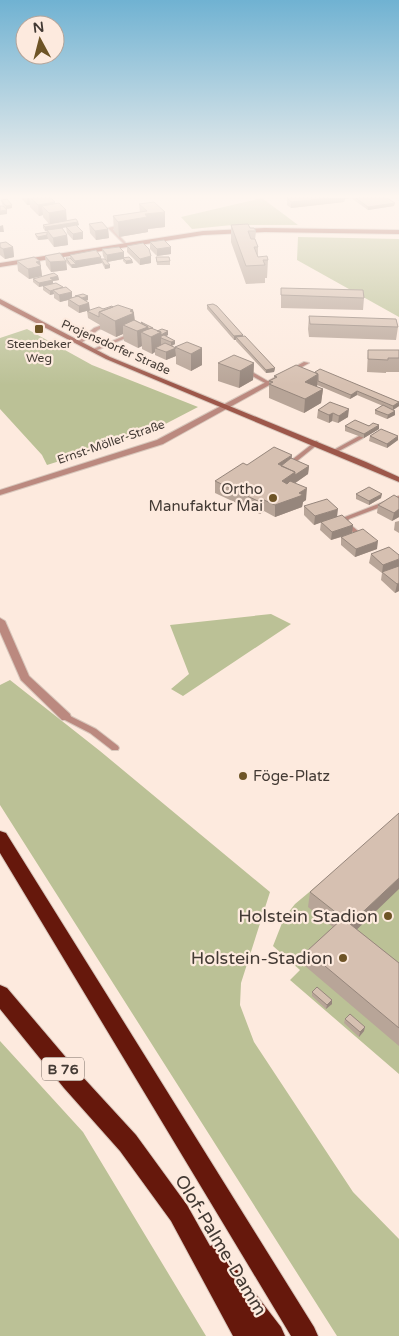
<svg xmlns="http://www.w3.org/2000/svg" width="399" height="1336" viewBox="0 0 399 1336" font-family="'Varela Round',sans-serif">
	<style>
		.green { fill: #bbc196 }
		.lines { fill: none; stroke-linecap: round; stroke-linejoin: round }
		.lane-casing { stroke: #d8c7bc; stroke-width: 2 }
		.street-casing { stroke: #d8c7bc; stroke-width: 2 }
		.secondary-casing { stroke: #d8c7bc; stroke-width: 2 }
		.highway-casing { stroke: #d8c7bc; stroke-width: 2 }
		.lane { fill: #bb897f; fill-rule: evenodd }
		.street { fill: #bb897f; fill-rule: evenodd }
		.secondary { fill: #9d574a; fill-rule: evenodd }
		.highway { fill: #66180c; fill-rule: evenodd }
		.wall { fill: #b8a598 }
		.shaded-wall { fill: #96867c }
		.building { fill: #d6c0b1; stroke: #96867c }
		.poi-dot { fill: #6e5426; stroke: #fdeade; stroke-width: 2 }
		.labels { text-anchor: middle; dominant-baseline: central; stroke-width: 4.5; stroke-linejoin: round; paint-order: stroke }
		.far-poi-label { font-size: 12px; fill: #433a34; stroke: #fdeade }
		.far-street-label { font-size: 12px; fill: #433a34; stroke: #fdeade }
		.shield { fill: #fdeade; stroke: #7b6f67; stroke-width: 1 }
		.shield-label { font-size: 14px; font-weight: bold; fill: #433a34 }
		.poi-label { font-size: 15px; fill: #433a34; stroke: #fdeade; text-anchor: end }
		.near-poi-label { font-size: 18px; fill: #433a34; stroke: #fdeade; text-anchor: end }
		.near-street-label { font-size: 18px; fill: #433a34; stroke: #fdeade }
	</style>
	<rect width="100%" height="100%" fill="#fdeade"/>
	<path class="green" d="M262,198L298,225H232L192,229L181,217Z
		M298,237L399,239V317L297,260Z
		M27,329L92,365L198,407L148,433L47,465L42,455L0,409V338Z
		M271,614L291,624L183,696L171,689L189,674L170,625Z
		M10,680L100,751L270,892L241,983L240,1005L254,1042L353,1192L399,1239V1336H337L0,805V685Z
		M399,817V1074L290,980L300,970L273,946L284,918L295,904Z
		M0,1041L83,1132L206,1336H0Z"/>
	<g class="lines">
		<g class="lane-casing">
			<path id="lane" d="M123,224H124V226L113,229L126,243L127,244L125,245L108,228Z
				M105,324L107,325V326L98,330L80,344L76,343L94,328Z
				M129,334L133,335L95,351L91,350Z
				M243,369H247L271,383L267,384L243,371Z
				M361,435L364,437L363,438L337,452H333L332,451Z
				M316,441L318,442V444L297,461H293V459Z
				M399,496V500L349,519L347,522L358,531L359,532L358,533H354L341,522L345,517Z
				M66,714L96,729L118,746L119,748L118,750H112L90,733L63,719L62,717L63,715Z"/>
		</g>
		<g class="street-casing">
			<path id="street" d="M304,362L309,363L163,444L0,495V490L157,440Z
				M0,618L5,621L29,676L70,714L71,717L70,720H62L21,680L0,632Z"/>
		</g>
		<g class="secondary-casing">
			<path id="secondary" d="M265,228L399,230V234L265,232L203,235L0,267V263L203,231Z
				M0,299L110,357L366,462L399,477V482L106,359L11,310L0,304Z"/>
		</g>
		<g class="highway-casing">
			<path id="highway" d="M0,831L6,833L314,1327L318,1336H291L0,853Z
				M0,985L7,988L80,1074L136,1135L187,1205L210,1246L213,1245L221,1249L281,1327L285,1336H233L171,1221L120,1151L64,1088L0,1009Z"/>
		</g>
		<use href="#lane" class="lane"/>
		<use href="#street" class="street"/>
		<use href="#secondary" class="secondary"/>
		<use href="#highway" class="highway"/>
	</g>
	<path class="wall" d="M21,198H51L67,221L78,222L79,225L77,226L83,232V239L73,240L67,233L66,227L45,231L43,228V225L49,224L43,217V215L39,216L30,207V205H27Z
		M287,198H351L345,199L344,202L291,208L287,205Z
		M351,198H387L394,206L368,210Z
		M1,200L12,208L6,209L2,204Z
		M139,204L165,227L148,229V232L119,237L114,231L113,216L140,212Z
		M89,224L108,229L109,238L96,240L90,233Z
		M231,225L250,228L256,231L255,240L258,247V257L268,260L267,278H265V283L246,284L231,242Z
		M47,230L67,235L68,245L54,247L48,239L38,240L36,237L35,234L47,232Z
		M150,242L171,247V254L157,256L150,249Z
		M0,243L13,247L14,257L5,259L0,255Z
		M127,246L151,256V263L140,265L127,252Z
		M102,249L124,252V257L132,260L133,263L126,264L123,261V259L107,262L103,256Z
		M70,255L102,259L110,268L105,269L102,263L72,268L66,262V258H70Z
		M45,256L66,261L67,270L51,272L46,265Z
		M156,257L170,261V265H157Z
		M17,261H40L42,276L29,279L18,271Z
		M58,276L59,280L53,281V283L72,292V297L88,296V300L86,301L90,310L79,313L68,306V300L60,302L54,298V294L50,295L43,290V286L39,287L33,282V279Z
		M281,288L364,298L363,310L281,308Z
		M207,305L243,335V336L275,368L274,372L266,373L236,341V340H234L207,309Z
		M113,307L133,310L135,320L141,323V322L153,329L168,335L166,336L175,344L172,346L175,348H202V365L191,371L176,364V356L166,360L155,355V352L152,354L142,349V346L138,348L124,341L123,334L116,337L100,329V325L88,318L87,311Z
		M309,316L398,327L396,340L309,337L308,329Z
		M368,350H399V372H386V373L367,372Z
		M218,363H254L253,380L239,388L218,381Z
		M315,372L399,402V406L393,410L395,411V415L387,419L375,414V410L383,406L357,395L350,399L317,385V387L323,389L321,403L304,413L269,398V381L274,378V376Z
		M330,402L348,417L338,423L332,421L329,423L317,418L318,410Z
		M379,425V429L364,438L345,431V426Z
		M370,436H398V440L387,448L369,441Z
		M291,458L309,466L308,474L295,483L306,500L303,502L302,507L275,517L264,511L260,514L215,493V481L247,465Z
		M356,494L381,498L369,505L356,499Z
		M399,498V517L392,521L377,513L378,505Z
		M304,506L337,517L352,533L377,549L355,557L341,545V537L345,536L331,540L320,530L321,522L314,525L304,515Z
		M399,521V533L394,530L395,522Z
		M389,547L399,591L395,593L381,580L382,573L369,563L371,554Z
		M310,892L399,963V1046L305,966L307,951L333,927L308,907Z
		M312,992L332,1000V1004L326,1009L312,996Z
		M345,1019L364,1031L359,1037L344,1023Z"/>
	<path class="shaded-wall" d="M27,198H29L30,205H27Z
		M328,198H351L345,199L344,202L291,208V202Z
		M55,202L56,212L66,210L67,222L50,225L49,213L42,206L43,215L39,216L38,205Z
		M395,203L394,206L368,210V207Z
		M12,205V208L6,209V206Z
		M7,210V214L0,215V211Z
		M165,212V227L148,229V232L119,237L118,222L145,214Z
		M78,222L79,225L45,231V227Z
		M3,225L4,232H0V226Z
		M108,229L109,238L96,240L95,231Z
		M83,232V239L73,240V234Z
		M47,235L48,239L38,240V237Z
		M67,235L68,245L54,247L53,238Z
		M13,247L14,257L5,259L3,249Z
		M171,247V254L157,256V249Z
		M124,252V259L123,258V259L107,262V255Z
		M151,256V263L140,265V259Z
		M101,257L102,263L76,268L75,261Z
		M132,260L133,263L126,264V261Z
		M40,261L42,276L29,279L28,269L36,262Z
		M66,261L67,270L51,272L50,262Z
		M76,264V268H72L71,265Z
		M105,265H110V268L105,269Z
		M58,276L59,280L53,281V284L39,287V283L50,278Z
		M63,287L53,290L54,294L50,295V291Z
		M72,292V299H68V300L60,302L59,295Z
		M88,296V300L81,302L80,299Z
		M89,303L90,310L79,313V306Z
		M133,310L134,314V313L135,330L123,325V334L116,337L115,321Z
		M148,327L153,332H141L142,346L138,348L137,331Z
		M168,331V335L162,338H161V349L155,348V352L152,354L151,337L161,332Z
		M243,335V338L236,337V340H234V336Z
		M175,341V344L171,346V342Z
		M175,348L176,356L166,360V352Z
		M202,348V365L191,371V354Z
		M254,363L253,380L239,388L240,371Z
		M275,368L274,372L266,373V370Z
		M318,374L317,388L305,382Z
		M323,389L321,403L304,413L305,399Z
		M357,391V395L350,399L351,395Z
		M399,402V406L393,410V406Z
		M349,409L348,417L338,423L339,416Z
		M395,411V415L387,419L388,415Z
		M333,413L332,421L329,423V415Z
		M379,425V429L364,438V434Z
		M398,436V440L387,448V444Z
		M292,455L291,466L284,471L278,464Z
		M309,466L308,474L281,493L282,481L295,472Z
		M307,488L306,500L303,502L302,507L275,517V505L299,493Z
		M382,494L381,498L369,505V501Z
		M264,500V511L260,514V502Z
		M338,509L337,517L314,525L315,516Z
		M399,509V517L392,521L394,513Z
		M353,525L352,533L331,540L332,532Z
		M378,541L377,549L355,557L356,549Z
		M399,559V567L382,572V573L383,565Z
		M399,583V591L395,593L397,584Z
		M399,878V889L347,939L350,924Z
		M332,1000V1004L326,1009L327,1005Z
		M365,1027L364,1031L359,1037L360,1032Z"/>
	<path class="building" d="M31,198H51L55,202L38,205Z
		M287,198H329L291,202Z
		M356,198H387L395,203L368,207Z
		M7,199L12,205L6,206L1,200Z
		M154,202L165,212L145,214L147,217L118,222L113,216L147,211L139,204Z
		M59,203L66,210L49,213L42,206Z
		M0,206H3L7,210L0,211Z
		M76,219L78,222L45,227L43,225Z
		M102,222L108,229L95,231L89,224Z
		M248,224L250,228H254L256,231H248L251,239H255L258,247H254L258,257L267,256L268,260H263L265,265L246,266L231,225Z
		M76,225L83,232L73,234L66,227Z
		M62,228L67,235L53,238L47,230Z
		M47,232V235L38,237L35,234Z
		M164,240L171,247L157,249L150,242Z
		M6,242L13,247L3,249L0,247V243Z
		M143,243L149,249L151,256L140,259L127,246Z
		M119,247L124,252L107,255L102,249Z
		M96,250L101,257L75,261L70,255Z
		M60,253L66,261L50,262L45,256Z
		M34,257L40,261L36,262L41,266L28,269L17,261Z
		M129,257L132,260L126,261L123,258Z
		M156,257H169L170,261L157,262Z
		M66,258H70L76,264L71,265Z
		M101,259H105L110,265H105Z
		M54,273L58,276L50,278L53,280L39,283L33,279Z
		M56,283L63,287L50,291L43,286Z
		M66,287L72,292L59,295L53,290Z
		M281,288L363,290L364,298L281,295Z
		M83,294L88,296L82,298L78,296H75Z
		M78,296L89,303L79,306L68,299Z
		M213,304L217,306L243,335L234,336L207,305Z
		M118,305L133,310L130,311L134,313L115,321L99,312Z
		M112,306L113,307L99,312V317L87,311L99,307L103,309Z
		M309,316L396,319L398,327L310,324Z
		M134,320L148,327L137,331L123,325Z
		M141,322L153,328L148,329V327L143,324Z
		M151,328L161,332L151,337L141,332Z
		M162,329L168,331L161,335V332L157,331Z
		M164,335L175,341L171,342L161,338V336Z
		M245,336L275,368L266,370L236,337Z
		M187,342L202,348L191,354L175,347Z
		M165,343L176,348L166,352L155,348Z
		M368,350H399V358H388V360L368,359Z
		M234,355L254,363L240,371L218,363Z
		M296,365L318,374L305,382L323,389L305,399L269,384L273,382L269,381L277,377L274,376Z
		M320,369L399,402L393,406L357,391L351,395L318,381V374L315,372Z
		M330,402L349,409L339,416L333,413L329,415L318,410Z
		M383,405L395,411L388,415L375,410Z
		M355,420L369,426L373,423L379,425L364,434L345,426Z
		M381,429L398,436L387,444L370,436Z
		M274,447L292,455L278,464L295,472L282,481L287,484L290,481L307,488L299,493L303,495L275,505L264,500L260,502L215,481L243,463L247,465Z
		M291,458L309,466L295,475V472L281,466Z
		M369,487L382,494L369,501L356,494Z
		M394,495L399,498V509L394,513L378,505Z
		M327,499L338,509L315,516L304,506Z
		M342,515L353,525L332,532L321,522Z
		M363,529L378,541L356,549L341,537Z
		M389,547L399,555V559L383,565L371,554Z
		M399,566V583L397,584L382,572Z
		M399,813V878L350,924L399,963V1028L307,951L343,918L310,892Z
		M317,987L332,1000L327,1005L312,992Z
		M350,1014L365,1027L360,1032L345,1019Z"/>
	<linearGradient id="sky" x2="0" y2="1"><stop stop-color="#70b2d2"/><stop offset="0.51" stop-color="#fef6f0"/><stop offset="1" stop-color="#fef6f0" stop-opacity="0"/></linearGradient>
	<rect width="399" height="385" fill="url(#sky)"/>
	<g class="poi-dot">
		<rect x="34" y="324" width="10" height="10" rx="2.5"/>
		<circle cx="273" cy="498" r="5"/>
		<circle cx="243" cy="776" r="5"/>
		<circle cx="388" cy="916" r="5"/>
		<circle cx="343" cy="958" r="5"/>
	</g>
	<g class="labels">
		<g class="far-poi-label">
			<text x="39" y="344">Steenbeker<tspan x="39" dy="14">Weg</tspan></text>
		</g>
		<g class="far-street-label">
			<text transform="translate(116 347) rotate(24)">Projensdorfer Straße</text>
			<text transform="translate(111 442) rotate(-19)">Ernst-Möller-Straße</text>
		</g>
		<rect class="shield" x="42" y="1057.5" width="42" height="23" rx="4"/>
		<g class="shield-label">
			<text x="63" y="1069">B 76</text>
		</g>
		<g class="poi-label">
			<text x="263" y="489">Ortho<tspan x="263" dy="17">Manufaktur Mai</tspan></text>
			<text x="253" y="776" text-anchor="start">Föge-Platz</text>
		</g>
		<g class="near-poi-label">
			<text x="378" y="916">Holstein Stadion</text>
			<text x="333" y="958">Holstein-Stadion</text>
		</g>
		<g class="near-street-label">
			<text transform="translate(221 1245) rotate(59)">Olof-Palme-Damm</text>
		</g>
	</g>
	<g transform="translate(40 40) rotate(353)"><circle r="24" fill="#fdeade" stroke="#b3a49a"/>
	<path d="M0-4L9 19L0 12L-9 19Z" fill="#6e5426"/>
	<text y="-8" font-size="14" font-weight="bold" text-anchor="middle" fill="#433a34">N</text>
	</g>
</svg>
